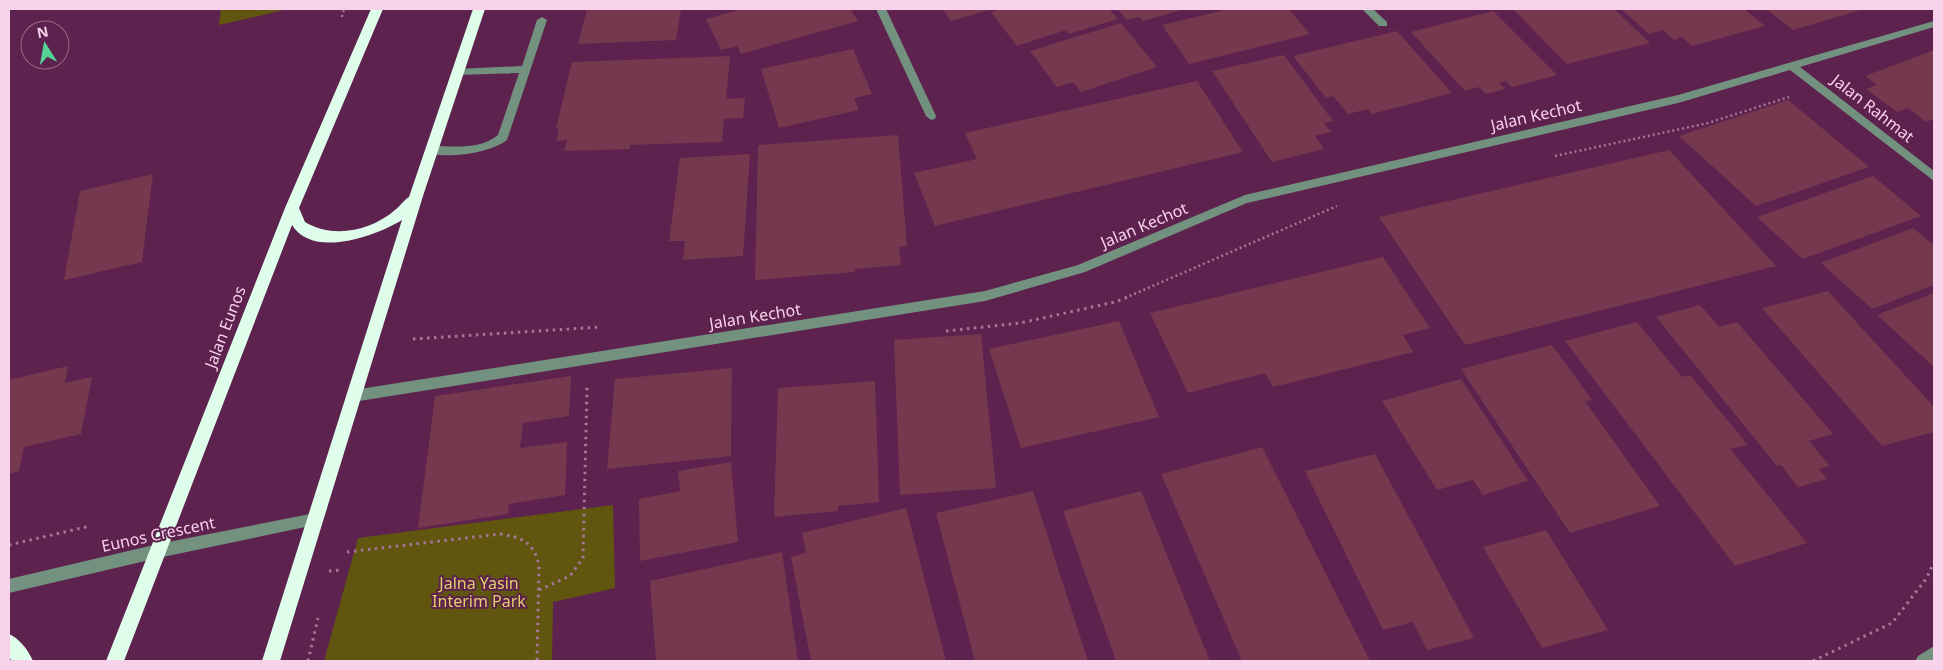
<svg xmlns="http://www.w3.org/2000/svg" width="1943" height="670" viewBox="0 0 1943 670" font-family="'Noto Sans',sans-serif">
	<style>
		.green { fill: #615610 }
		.building { fill: #76384f }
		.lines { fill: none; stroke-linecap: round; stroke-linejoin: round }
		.path-far1 { stroke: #a77698; stroke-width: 2.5; stroke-dasharray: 2 3; stroke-linecap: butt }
		.path { stroke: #a77698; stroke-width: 3; stroke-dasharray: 2.5 4.5; stroke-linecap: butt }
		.minor { fill: #72927f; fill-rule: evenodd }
		.highway { fill: #defeeb; fill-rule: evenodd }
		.labels { text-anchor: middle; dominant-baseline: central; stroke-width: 4; stroke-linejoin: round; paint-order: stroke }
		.street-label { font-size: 16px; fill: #f7d2ea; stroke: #5d224d }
		.park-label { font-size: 16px; fill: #e1ce6d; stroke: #5d224d }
	</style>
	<rect width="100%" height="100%" fill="#5d224d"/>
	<path class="green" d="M221,9H288L219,25Z
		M613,505L615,588L553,602L552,661H324L358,538Z"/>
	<path class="building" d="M587,9H681L676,40L578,44Z
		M742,9H850L858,21L741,54L737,46L721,50L706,19Z
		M943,9H992L951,21Z
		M1002,9H1109L1118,19L1069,34L1066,30L1017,46L991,12Z
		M1118,9H1185L1143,21L1140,17L1126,20Z
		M1229,9H1289L1310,34L1189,64L1162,25Z
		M1513,9H1614L1650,43L1567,64Z
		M1621,9H1744L1765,26L1692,46L1682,37L1674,40L1663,30L1649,34Z
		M1766,9H1864L1793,30Z
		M1493,11L1557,75L1512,87L1506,81L1499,83L1505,89L1486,94L1479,87L1465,91L1411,32Z
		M1121,23L1157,67L1081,92L1073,82L1057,87L1030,51Z
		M1397,31L1452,93L1372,114L1368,109L1348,114L1333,96L1326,98L1293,56Z
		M853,49L872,94L854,98L859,110L779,128L761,69Z
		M1934,50V119L1926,122L1908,108L1897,112L1866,89L1877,85L1865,76Z
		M1284,55L1333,121L1324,123L1331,132L1315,136L1324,149L1272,162L1212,71Z
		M730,56L726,99L745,98L743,118L724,119L722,142L630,145V149L564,151L567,140L556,141L559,129L556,128L572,62Z
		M1197,81L1243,152L935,226L914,173L977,159L965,133Z
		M1788,100L1869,167L1756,206L1679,136Z
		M898,135L907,246L899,247L901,265L855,269V272L755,280L758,145Z
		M1669,150L1776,266L1465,345L1379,217Z
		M750,154L743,256L683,260L685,241H669L680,158Z
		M153,174L142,262L64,280L80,191Z
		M1873,176L1921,216L1803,259L1757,217Z
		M1913,228L1934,245V285L1872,309L1821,263Z
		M1383,257L1430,328L1403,335L1413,352L1273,387L1265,373L1188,393L1150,313Z
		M1828,291L1934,407V432L1882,446L1762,308Z
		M1934,293V367L1877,315Z
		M1700,305L1719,327L1737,322L1833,434L1809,441L1830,466L1819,469L1827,479L1798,487L1781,465L1777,466L1656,317Z
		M1119,321L1159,417L1021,448L989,349Z
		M1637,322L1682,377L1690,375L1748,445L1730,449L1807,543L1735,566L1565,341Z
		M981,334L996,488L900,495L894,340Z
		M1552,345L1592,400L1585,401L1660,506L1570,533L1461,369Z
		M68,366L65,383L92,377L81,434L24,447L19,471L9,474V380Z
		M732,368L731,456L607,469L615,379Z
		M571,376L569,416L523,423L520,448L567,442L565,495L509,504L508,514L418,528L435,396Z
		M1461,379L1528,481L1483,495L1473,480L1437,490L1382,401Z
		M875,381L879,502L838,506V511L774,517L778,388Z
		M1262,447L1370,661H1242L1161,474Z
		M1375,454L1474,638L1427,650L1413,622L1383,630L1305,471Z
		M731,462L738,542L640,561L639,499L680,491L678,471Z
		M1033,491L1088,661H975L936,513Z
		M1141,491L1210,661H1116L1063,511Z
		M906,508L946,661H811L791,557L806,553L802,533Z
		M1546,530L1608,630L1542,648L1483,547Z
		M782,552L798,661H656L650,581Z"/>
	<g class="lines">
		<path class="path-far1" d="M342,17L344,9
			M1555,156L1708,123L1789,97
			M1125,298L1337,206"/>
		<path class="path" d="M946,331L1020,323L1115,302L1128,297
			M413,339L600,327
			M9,545L90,526
			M347,552L500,534C521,537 534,542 539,565L537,661
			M329,571L341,570
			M539,590L570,576L583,558L587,387
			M308,661L318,618
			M1813,661L1892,623L1926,579L1934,562"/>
		<path class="minor" d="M876,9H886L936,116L935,119L931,120L926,116Z
			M1362,9H1373L1387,22V26H1379Z
			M542,17L547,20L507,140C490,153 449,159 428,153L427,150L432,146C454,146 480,150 498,135L519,73L457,75L452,72L457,69L522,66L537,20Z
			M1934,21V27L1800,67L1934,171V181L1790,70L1678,103L1247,203L1085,272L985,301L353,402L348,400L346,396L348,392L353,390L985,291L1078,265L1245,195L1678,95Z
			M315,513L320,514L322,519L320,524L315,525L158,558L9,593V579L158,544Z
			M1934,646V661H1915L1918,656Z"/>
		<path class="highway" d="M371,9H383L299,208L305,222C333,239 371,231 395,210C400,206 404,200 409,197L473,9H485L423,196L280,661H262L402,220C376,236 313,259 292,225L124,661H106L285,208Z
			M9,634C19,638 29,651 33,661H12L9,657Z"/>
	</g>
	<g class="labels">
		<g class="street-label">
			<text transform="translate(1873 108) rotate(38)">Jalan Rahmat</text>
			<text transform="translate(1536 115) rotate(-13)">Jalan Kechot</text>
			<text transform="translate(1144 225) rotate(-23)">Jalan Kechot</text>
			<text transform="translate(755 316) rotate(-9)">Jalan Kechot</text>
			<text transform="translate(225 327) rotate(-69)">Jalan Eunos</text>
			<text transform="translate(158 534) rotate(-12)">Eunos Crescent</text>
		</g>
		<g class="park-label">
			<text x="479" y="583">Jalna Yasin<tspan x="479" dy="18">Interim Park</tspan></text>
		</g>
	</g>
	<rect width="1943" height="670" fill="none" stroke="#f7d2ea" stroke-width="20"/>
	<g transform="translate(45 45) rotate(349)"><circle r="24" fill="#5d224d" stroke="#9b688c"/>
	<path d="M0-4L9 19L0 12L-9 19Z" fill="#54d395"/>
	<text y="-8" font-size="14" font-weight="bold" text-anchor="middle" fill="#f7d2ea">N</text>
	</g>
</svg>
